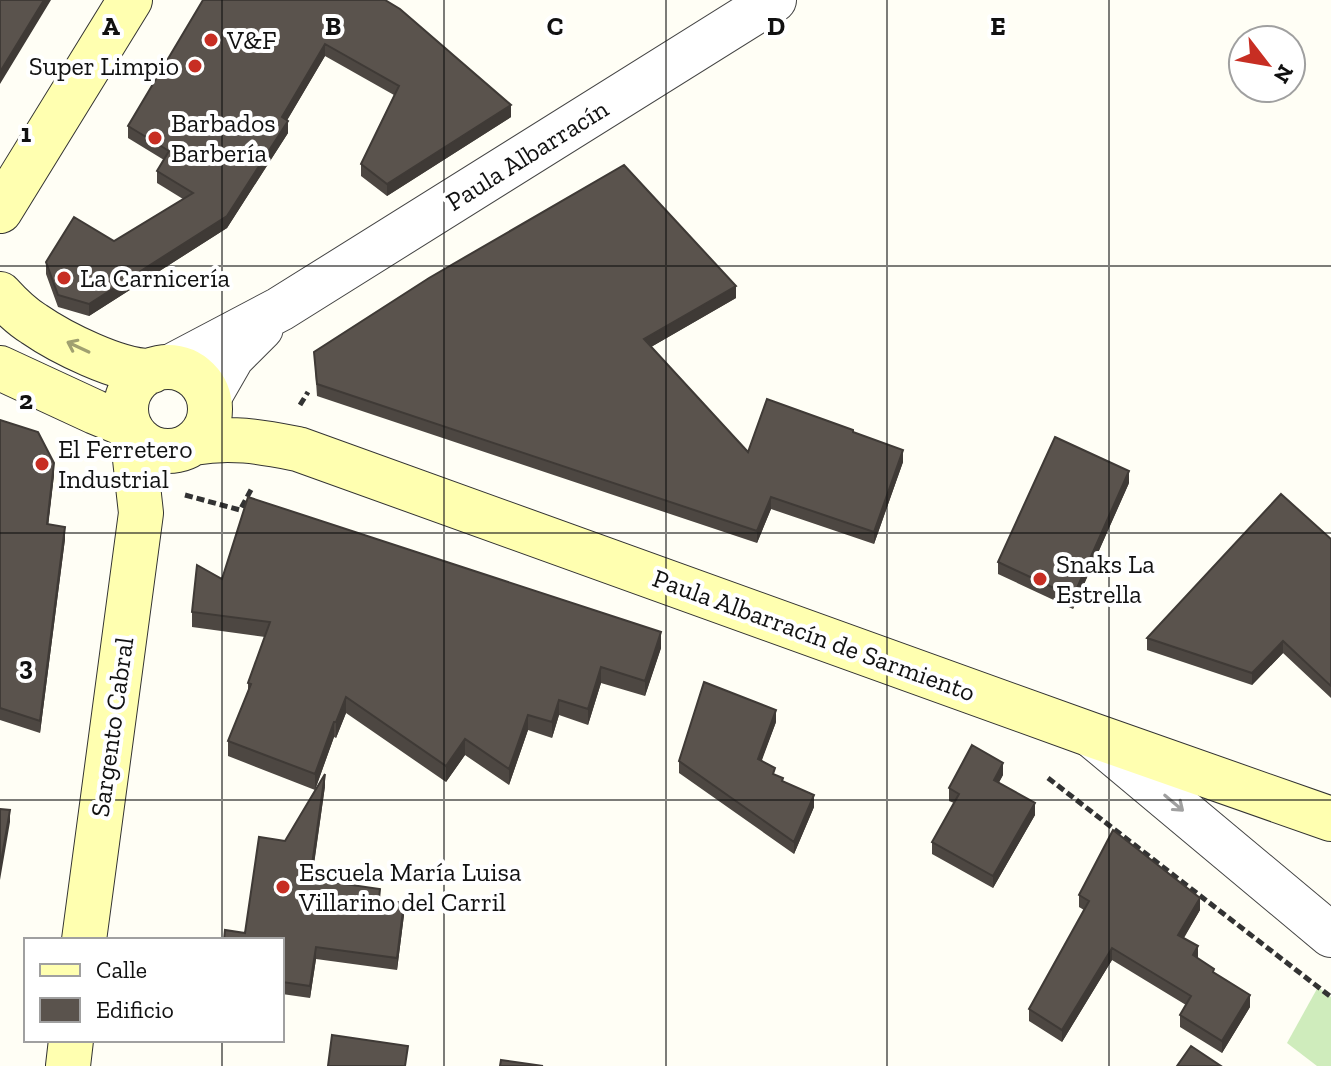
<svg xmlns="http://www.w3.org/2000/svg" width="1331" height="1066" viewBox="0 0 1331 1066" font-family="'Zilla Slab',serif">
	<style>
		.green { fill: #cfecbc }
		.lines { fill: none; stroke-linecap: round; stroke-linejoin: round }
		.minor-casing { stroke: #444; stroke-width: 46 }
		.secondary-casing { stroke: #333; stroke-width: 46 }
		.path { stroke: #333; stroke-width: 5; stroke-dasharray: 8 4; stroke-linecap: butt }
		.minor { stroke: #fff; stroke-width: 44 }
		.secondary { stroke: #ffffb0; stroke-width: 44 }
		.wall { fill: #4d4742 }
		.shaded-wall { fill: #3f3a36 }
		.building { fill: #5a534d; stroke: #3f3a36; stroke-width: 2 }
		.oneway { stroke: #a0a070 }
		.oneway2 { stroke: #a0a0a0 }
		.grid { fill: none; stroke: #111; stroke-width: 2; stroke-opacity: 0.55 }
		.poi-dot { fill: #c72e23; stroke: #fff; stroke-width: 3 }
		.labels { text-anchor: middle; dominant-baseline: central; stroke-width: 8; stroke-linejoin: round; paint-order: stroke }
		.poi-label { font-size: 26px; fill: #111; stroke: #fff; text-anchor: start }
		.street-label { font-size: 26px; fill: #111; stroke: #fff }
		.grid-label { font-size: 26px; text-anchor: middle; font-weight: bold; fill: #111; stroke: #fff; stroke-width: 8; stroke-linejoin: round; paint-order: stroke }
	</style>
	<rect width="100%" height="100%" fill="#fffef5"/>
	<path class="green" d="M1318,987L1331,997V1066H1317L1287,1043Z"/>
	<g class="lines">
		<g class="minor-casing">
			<path id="minor" d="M170,367L280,309L774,0
				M209,397L232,357L261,328
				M1094,737L1331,935"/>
		</g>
		<g class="secondary-casing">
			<path id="secondary" d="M0,211L130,0
				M0,294C10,305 21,316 34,324C60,342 119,372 152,371
				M126 409a42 42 0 1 1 84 0a42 42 0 1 1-84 0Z
				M0,368L95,412L129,426
				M194,443C231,436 261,442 298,449L1092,735L1331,819
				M84,940L141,513L132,432
				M68,1066L71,1040"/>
		</g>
		<path class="path" d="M300,405L308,392
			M75,478L92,479
			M185,495L240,510L252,488
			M1048,778L1331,997"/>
		<use href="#minor" class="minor"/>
		<use href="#secondary" class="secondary"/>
	</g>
	<path class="wall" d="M385,0L511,117L387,196L361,176V164L394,95L325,56L287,120L288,133L227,228L89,316L58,307L46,274V262L114,241L183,199L157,183V171L164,160L128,138V126Z
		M736,298L651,347L748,452L853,432L903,462L874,544L771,509L757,543L317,396L314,352Z
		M0,420L54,475L48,525L65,539L40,733L0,720Z
		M1129,483L1073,609L998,574V562Z
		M1331,539V698L1283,653L1252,685L1147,650V638Z
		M222,579L661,648L645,696L601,683L588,725L559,715L552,738L528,730L509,785L465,755L446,782L346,713L336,738L334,737L315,790L228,756V741L248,691V683L265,637L192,627V612Z
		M776,722L761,761L775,775L814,807L794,854L679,773V761Z
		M1003,775L999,782L1035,815L993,888L932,854V842L954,803L949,801V788Z
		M325,786L312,879L380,900L404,915L397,970L316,959L310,998L282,994V940L245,933L285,841Z
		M1079,895L1200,910L1184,938L1198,959L1250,1007L1222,1053L1180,1027V1015L1186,1005L1112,960L1062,1042L1029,1021V1009L1084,910L1079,907Z"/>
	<path class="shaded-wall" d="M44,0H51L0,84V72Z
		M325,44V56L282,129V117Z
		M511,105V117L387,196V184Z
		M288,121V133L227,228L89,316V304Z
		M736,286V298L644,351V339Z
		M903,450V462L874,544V532Z
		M54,463V475L47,536V524Z
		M1129,471V483L1073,609V597Z
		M771,497V509L757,543V531Z
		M65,527V539L40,733V721Z
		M661,632V648L645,696V681Z
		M1283,641V653L1252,685V673Z
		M601,667V683L588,725V709Z
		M346,697V713L336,738V722Z
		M559,700V715L552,738V722Z
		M776,710V722L758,771V759Z
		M528,715V730L509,785V769Z
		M334,722V737L315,790V774Z
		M465,739V755L446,782V766Z
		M1003,763V775L994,792V780Z
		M325,774V786L310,891V879Z
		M814,795V807L794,854V842Z
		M1035,803V815L993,888V876Z
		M10,810V822L0,880V868Z
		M1200,898V910L1178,947V935Z
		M404,903V915L397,970V958Z
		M1198,946V958L1193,955Z
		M316,947V959L310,998V986Z
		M1112,948V960L1062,1042V1030Z
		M1250,995V1007L1222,1053V1041Z"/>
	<path class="building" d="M0,0H44L0,72Z
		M203,0H385L400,9L511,105L387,184L361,164L399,86L325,44L282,117L288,121L227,216L89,304L58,295L46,262L74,217L114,241L193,193L157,171L169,151L128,126Z
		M624,165L736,286L644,339L748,452L767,399L853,430V432L903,450L874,532L771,497L757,531L317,384L314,352L429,278Z
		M0,420L38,432L54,463L47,524L65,527L40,721L0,708Z
		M1055,437L1129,471L1073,597L998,562Z
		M1281,494L1331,539V686L1283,641L1252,673L1147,638Z
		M248,497L661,632L645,681L601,667L588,709L559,700L552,722L528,715L509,769L465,739L446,766L346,697L336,722H334L315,774L228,741L251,684L248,683L270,622L192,612L197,565L222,579Z
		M704,682L776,710L758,759L775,768L773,774L783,778L782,781L814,795L794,842L679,761Z
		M972,745L1003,763L994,780L1035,803L993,876L932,842L959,794L949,788Z
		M325,774L310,879L380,889L379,899L404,903L397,958L316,947L310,986L282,982V940H224L225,930L245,933L259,837L285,841Z
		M0,809L10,810L0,868Z
		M1113,830L1200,898L1178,935L1198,946L1193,955L1214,969L1213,972L1250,995L1222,1041L1180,1015L1191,996L1112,948L1062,1030L1029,1009L1089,901L1079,895Z
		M332,1035L408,1046L405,1066H328Z
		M1191,1046L1221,1066H1177Z
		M501,1060L543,1066H500Z"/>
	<defs><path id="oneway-shaft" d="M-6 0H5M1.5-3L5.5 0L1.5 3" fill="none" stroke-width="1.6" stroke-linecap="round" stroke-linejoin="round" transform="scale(2)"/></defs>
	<use class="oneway" href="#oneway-shaft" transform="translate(78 347) rotate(-155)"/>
	<use class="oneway2" href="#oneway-shaft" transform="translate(1174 803) rotate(40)"/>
	<path class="grid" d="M222,0V940M444,0V1066M666,0V1066M887,0V1066M1109,0V1066M0,266H1331M0,533H1331M0,800H1331M222,1040V1066"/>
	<g class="poi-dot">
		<circle cx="211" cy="40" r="8"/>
		<circle cx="195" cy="66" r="8"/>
		<circle cx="155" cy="138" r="8"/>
		<circle cx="64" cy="278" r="8"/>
		<circle cx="42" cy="464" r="8"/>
		<circle cx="1040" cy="579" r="8"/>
		<circle cx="283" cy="887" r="8"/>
	</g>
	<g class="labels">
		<g class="poi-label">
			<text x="227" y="40">V&amp;F</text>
			<text x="179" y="66" text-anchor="end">Super Limpio</text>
			<text x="171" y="123">Barbados<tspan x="171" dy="30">Barbería</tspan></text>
			<text x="80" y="278">La Carnicería</text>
			<text x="58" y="449">El Ferretero<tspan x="58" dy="30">Industrial</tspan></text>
			<text x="1056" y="564">Snaks La<tspan x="1056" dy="30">Estrella</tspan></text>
			<text x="299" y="872">Escuela María Luisa<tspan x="299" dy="30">Villarino del Carril</tspan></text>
		</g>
		<g class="street-label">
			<text transform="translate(527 155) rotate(-32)">Paula Albarracín</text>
			<text transform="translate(814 635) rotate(20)">Paula Albarracín de Sarmiento</text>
			<text transform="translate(112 727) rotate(-82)">Sargento Cabral</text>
		</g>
	</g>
	<g class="grid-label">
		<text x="111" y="35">A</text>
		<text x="333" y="35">B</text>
		<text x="555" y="35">C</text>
		<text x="776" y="35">D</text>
		<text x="998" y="35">E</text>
		<text x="26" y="142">1</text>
		<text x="26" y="409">2</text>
		<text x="26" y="675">3</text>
	</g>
	<rect x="24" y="938" width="260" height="104" fill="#ffffff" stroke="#a0a0a0" stroke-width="2"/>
	<rect x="40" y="964" width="40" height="12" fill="#ffffb0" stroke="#a0a0a0" stroke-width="2"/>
	<text x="96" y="978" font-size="24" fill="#111111">Calle</text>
	<rect x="40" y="998" width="40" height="24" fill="#5a534d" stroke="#a0a0a0" stroke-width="2"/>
	<text x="96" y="1018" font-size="24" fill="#111111">Edificio</text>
	<g transform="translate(1267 64) rotate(121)"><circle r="38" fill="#ffffff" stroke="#a0a0a0" stroke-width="2"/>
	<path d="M0-6L14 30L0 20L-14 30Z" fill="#c72e23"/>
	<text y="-12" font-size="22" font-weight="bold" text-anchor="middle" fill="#111111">N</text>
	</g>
</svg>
